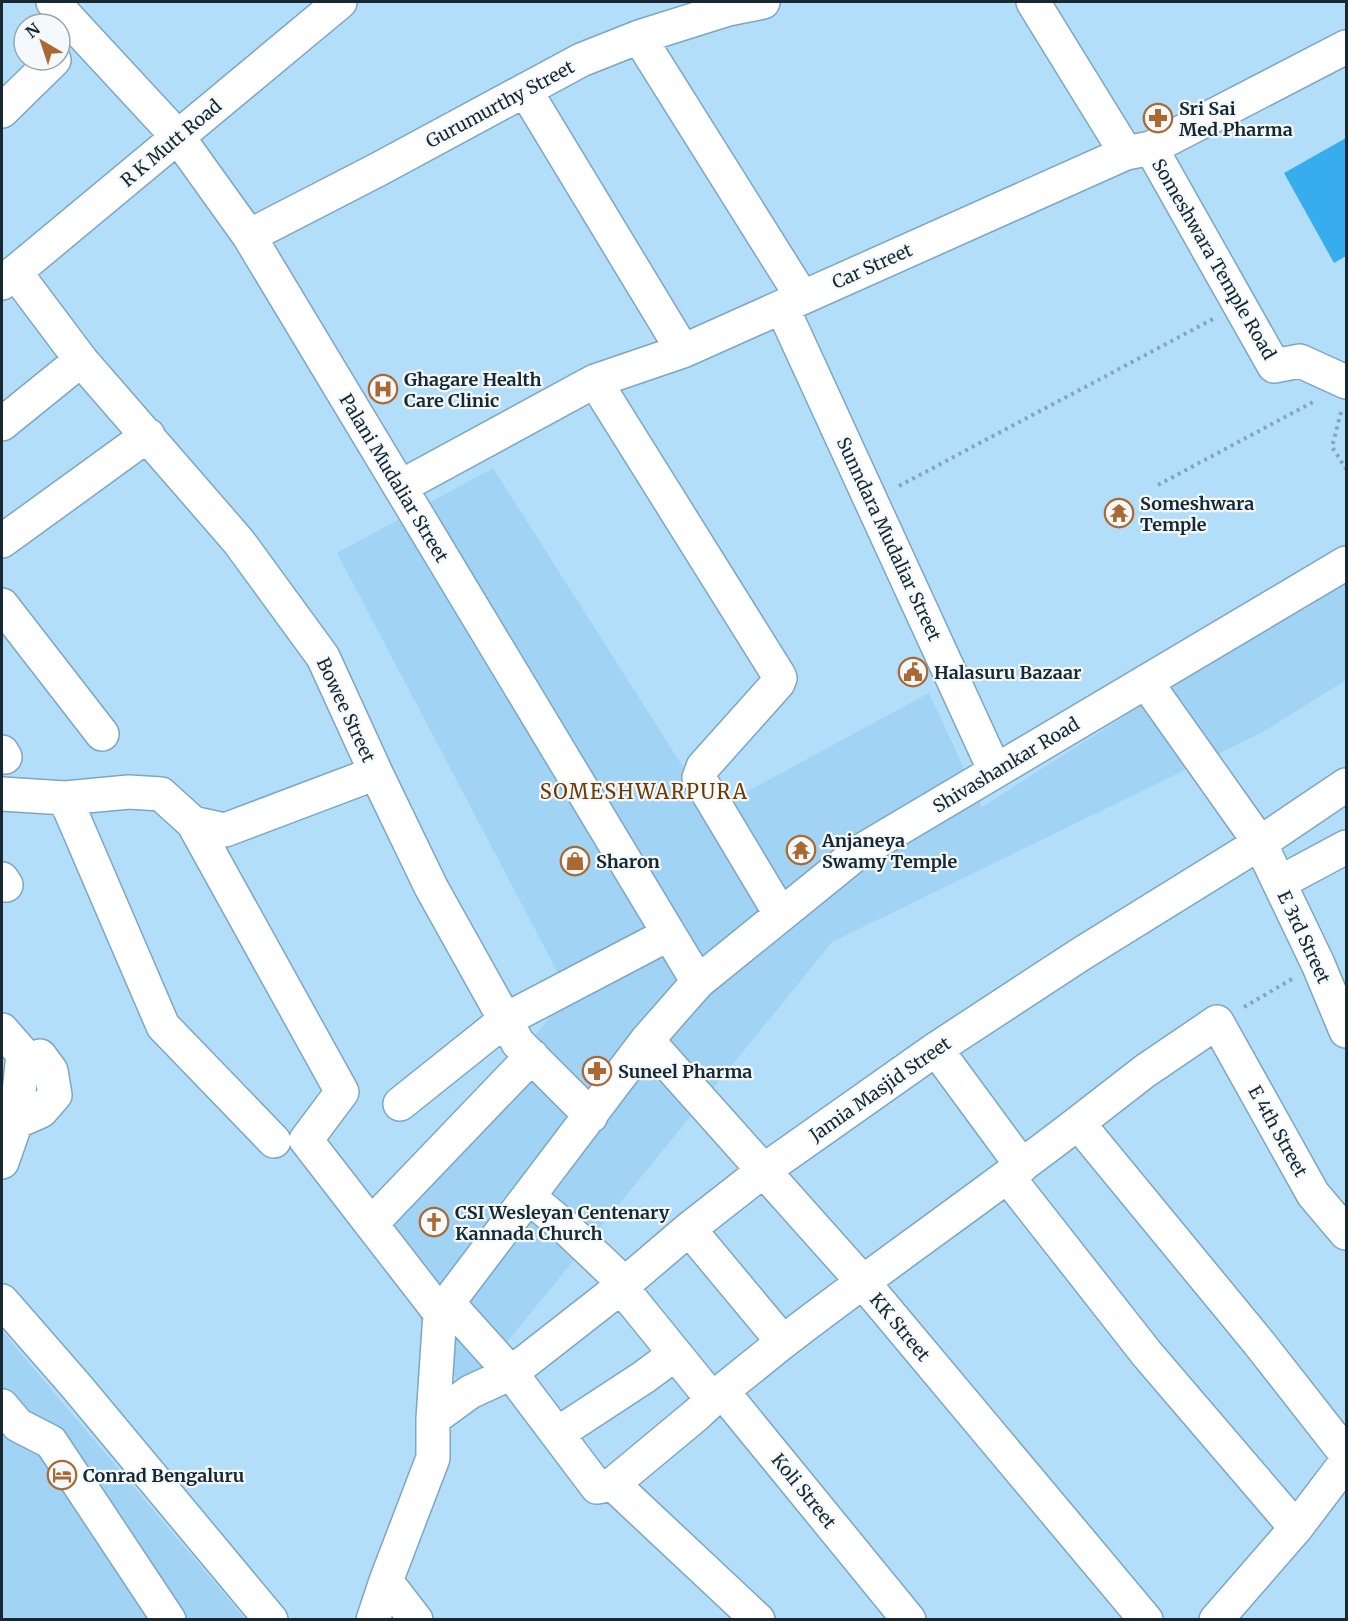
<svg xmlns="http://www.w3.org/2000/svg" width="1348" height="1621" viewBox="0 0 1348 1621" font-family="Merriweather,serif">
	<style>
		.built { fill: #a1d3f5 }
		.water { fill: #38aded }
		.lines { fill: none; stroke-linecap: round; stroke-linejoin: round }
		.minor-casing { stroke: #7ca6c1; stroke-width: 36 }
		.path { stroke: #83a6bd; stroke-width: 4; stroke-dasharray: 3 4.5; stroke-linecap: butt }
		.minor { stroke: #fff; stroke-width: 33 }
		.labels { text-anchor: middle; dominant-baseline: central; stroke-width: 4.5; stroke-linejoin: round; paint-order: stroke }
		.street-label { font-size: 18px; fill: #172832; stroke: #f4f9fb }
		.poi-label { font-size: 18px; font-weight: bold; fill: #172832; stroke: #f4f9fb; text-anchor: start }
		.neighbourhood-label { font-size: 20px; letter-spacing: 1.5px; fill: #713900; stroke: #f4f9fb }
	</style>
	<rect width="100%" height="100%" fill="#b3defa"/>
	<path class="built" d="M493,468L711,811L929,693L982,807L1346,575V680L1261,733L832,942L465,1394L371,1235L569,994L337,553Z
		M2,1331L245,1619H2Z"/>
	<path class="water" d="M1346,138V256L1334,263L1284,173Z"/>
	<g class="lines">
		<g class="minor-casing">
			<path id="minor" d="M53,2L178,137L249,236L698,982
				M1033,2L1126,153
				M639,37L802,297
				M525,90L683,351
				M2,111L54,60
				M1151,148L1274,366L1300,361L1346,382
				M249,236L379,169L581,60L639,37L728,9L763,2
				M15,272L81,360L239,542L323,657L376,773L431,887L518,1043L591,1116
				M2,283L340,2
				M782,307L995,771
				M595,381L778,674L780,678L778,683L703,767L699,778L781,915
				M2,424L81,360
				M400,487L595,381L683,351L1126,153L1151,148L1346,47
				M2,541L148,435
				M2,605L102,734
				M1146,682L1260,843L1318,964L1346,1031
				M2,752L5,757
				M2,794L65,798L129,792L161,794L193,823L225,830L376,773
				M65,798L163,1026L274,1141
				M193,823L342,1092L306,1140L440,1313
				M2,879L6,885
				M1279,883L1346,847
				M2,1030L23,1054L16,1122L2,1162
				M647,1040L862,1281L1146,1620
				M936,1049L1022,1166
				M400,1104L505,1020L669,934
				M16,1122L41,1111L55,1095L51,1071L40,1056
				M1078,1123L1145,1071L1217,1022L1313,1194L1346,1233
				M1008,1177L1147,1354L1296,1528
				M529,1197L564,1226L625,1284
				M371,1224L532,1056
				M689,1229L783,1342C880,1267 981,1198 1078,1123L1259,1343L1346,1454
				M621,1287L712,1399
				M2,1301L77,1387L271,1620
				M448,1303L511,1373L597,1487L613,1484L696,1415L722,1391L909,1620
				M722,1391L783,1342
				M2,1406L18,1425L51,1442L169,1620
				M433,1419L470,1392L511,1373L621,1287L689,1229L763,1171L936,1049L1081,954L1260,843L1346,785
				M557,1434L644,1377L675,1354
				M613,1484L758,1620
				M386,1581L416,1620
				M373,1620L386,1581L433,1458V1419L440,1313L647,1040L698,982L856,854L1346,563
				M1216,1620L1296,1528L1346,1462"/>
		</g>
		<path class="path" d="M1341,412L1332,447L1346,469
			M1158,485L1313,402
			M899,486L1213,319
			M1244,1007L1292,979"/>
		<use href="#minor" class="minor"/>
	</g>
	<defs>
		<g id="pharmacy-ring" transform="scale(1.5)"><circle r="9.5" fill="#f4f9fb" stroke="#aa6933" stroke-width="1.5"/><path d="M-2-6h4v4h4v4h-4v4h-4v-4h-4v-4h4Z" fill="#aa6933"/></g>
		<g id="hospital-ring" transform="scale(1.5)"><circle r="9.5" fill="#f4f9fb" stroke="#aa6933" stroke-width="1.5"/><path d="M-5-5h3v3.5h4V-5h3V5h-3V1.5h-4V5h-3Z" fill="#aa6933"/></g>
		<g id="temple-ring" transform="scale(1.5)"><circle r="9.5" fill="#f4f9fb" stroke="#aa6933" stroke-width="1.5"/><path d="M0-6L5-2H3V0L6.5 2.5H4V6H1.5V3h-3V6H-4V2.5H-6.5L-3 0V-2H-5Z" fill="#aa6933"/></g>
		<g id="civic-ring" transform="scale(1.5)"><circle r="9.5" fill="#f4f9fb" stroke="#aa6933" stroke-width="1.5"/><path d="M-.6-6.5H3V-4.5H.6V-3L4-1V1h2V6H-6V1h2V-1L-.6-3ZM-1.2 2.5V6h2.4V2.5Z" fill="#aa6933"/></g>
		<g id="shop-ring" transform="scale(1.5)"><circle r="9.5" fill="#f4f9fb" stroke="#aa6933" stroke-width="1.5"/><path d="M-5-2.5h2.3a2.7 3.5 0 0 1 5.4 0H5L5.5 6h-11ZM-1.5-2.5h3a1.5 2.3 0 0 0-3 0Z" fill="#aa6933"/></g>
		<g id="church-ring" transform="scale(1.5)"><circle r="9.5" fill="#f4f9fb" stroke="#aa6933" stroke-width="1.5"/><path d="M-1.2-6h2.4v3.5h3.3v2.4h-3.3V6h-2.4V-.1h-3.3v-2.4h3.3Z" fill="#aa6933"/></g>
		<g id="hotel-ring" transform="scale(1.5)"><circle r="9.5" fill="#f4f9fb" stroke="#aa6933" stroke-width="1.5"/><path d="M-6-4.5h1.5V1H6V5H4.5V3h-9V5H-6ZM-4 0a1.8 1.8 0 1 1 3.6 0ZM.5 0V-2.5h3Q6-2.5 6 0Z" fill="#aa6933"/></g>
	</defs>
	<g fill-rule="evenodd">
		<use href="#pharmacy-ring" x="1158" y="118"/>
		<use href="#hospital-ring" x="383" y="389"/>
		<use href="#temple-ring" x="1119" y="513"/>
		<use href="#civic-ring" x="913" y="672"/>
		<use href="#temple-ring" x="801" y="850"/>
		<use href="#shop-ring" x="575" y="861"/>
		<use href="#pharmacy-ring" x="597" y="1071"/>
		<use href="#church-ring" x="434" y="1222"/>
		<use href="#hotel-ring" x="62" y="1475"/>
	</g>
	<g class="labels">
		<g class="street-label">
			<text transform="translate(500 104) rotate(-28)">Gurumurthy Street</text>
			<text transform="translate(171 143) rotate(-40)">R K Mutt Road</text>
			<text transform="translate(1214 259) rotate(60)">Someshwara Temple Road</text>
			<text transform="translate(872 266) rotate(-24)">Car Street</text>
			<text transform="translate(394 478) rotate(59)">Palani Mudaliar Street</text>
			<text transform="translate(889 539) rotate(65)">Sunndara Mudaliar Street</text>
			<text transform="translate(346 710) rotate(65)">Bowee Street</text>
			<text transform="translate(1006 765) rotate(-31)">Shivashankar Road</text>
			<text transform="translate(1304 937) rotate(65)">E 3rd Street</text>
			<text transform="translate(880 1089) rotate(-35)">Jamia Masjid Street</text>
			<text transform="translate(1278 1131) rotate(61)">E 4th Street</text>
			<text transform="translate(900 1327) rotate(50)">KK Street</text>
			<text transform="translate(804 1491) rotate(51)">Koli Street</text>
		</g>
		<g class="poi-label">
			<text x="1179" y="108">Sri Sai<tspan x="1179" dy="21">Med Pharma</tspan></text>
			<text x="404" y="379">Ghagare Health<tspan x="404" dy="21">Care Clinic</tspan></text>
			<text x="1140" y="503">Someshwara<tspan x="1140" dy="21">Temple</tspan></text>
			<text x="934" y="672">Halasuru Bazaar</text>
			<text x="822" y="840">Anjaneya<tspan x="822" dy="21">Swamy Temple</tspan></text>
			<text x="596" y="861">Sharon</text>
			<text x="618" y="1071">Suneel Pharma</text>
			<text x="455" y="1212">CSI Wesleyan Centenary<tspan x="455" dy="21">Kannada Church</tspan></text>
			<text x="83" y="1475">Conrad Bengaluru</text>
		</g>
		<g class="neighbourhood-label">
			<text x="644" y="791">SOMESHWARPURA</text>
		</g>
	</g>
	<rect width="1348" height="1621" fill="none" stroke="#172832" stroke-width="6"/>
	<g transform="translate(42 42) rotate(321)"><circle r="28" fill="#f4f9fb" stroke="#9ca5ab" stroke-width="1.5"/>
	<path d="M0-4.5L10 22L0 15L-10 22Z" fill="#aa6933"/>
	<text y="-9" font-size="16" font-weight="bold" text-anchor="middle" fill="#172832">N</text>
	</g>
</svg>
